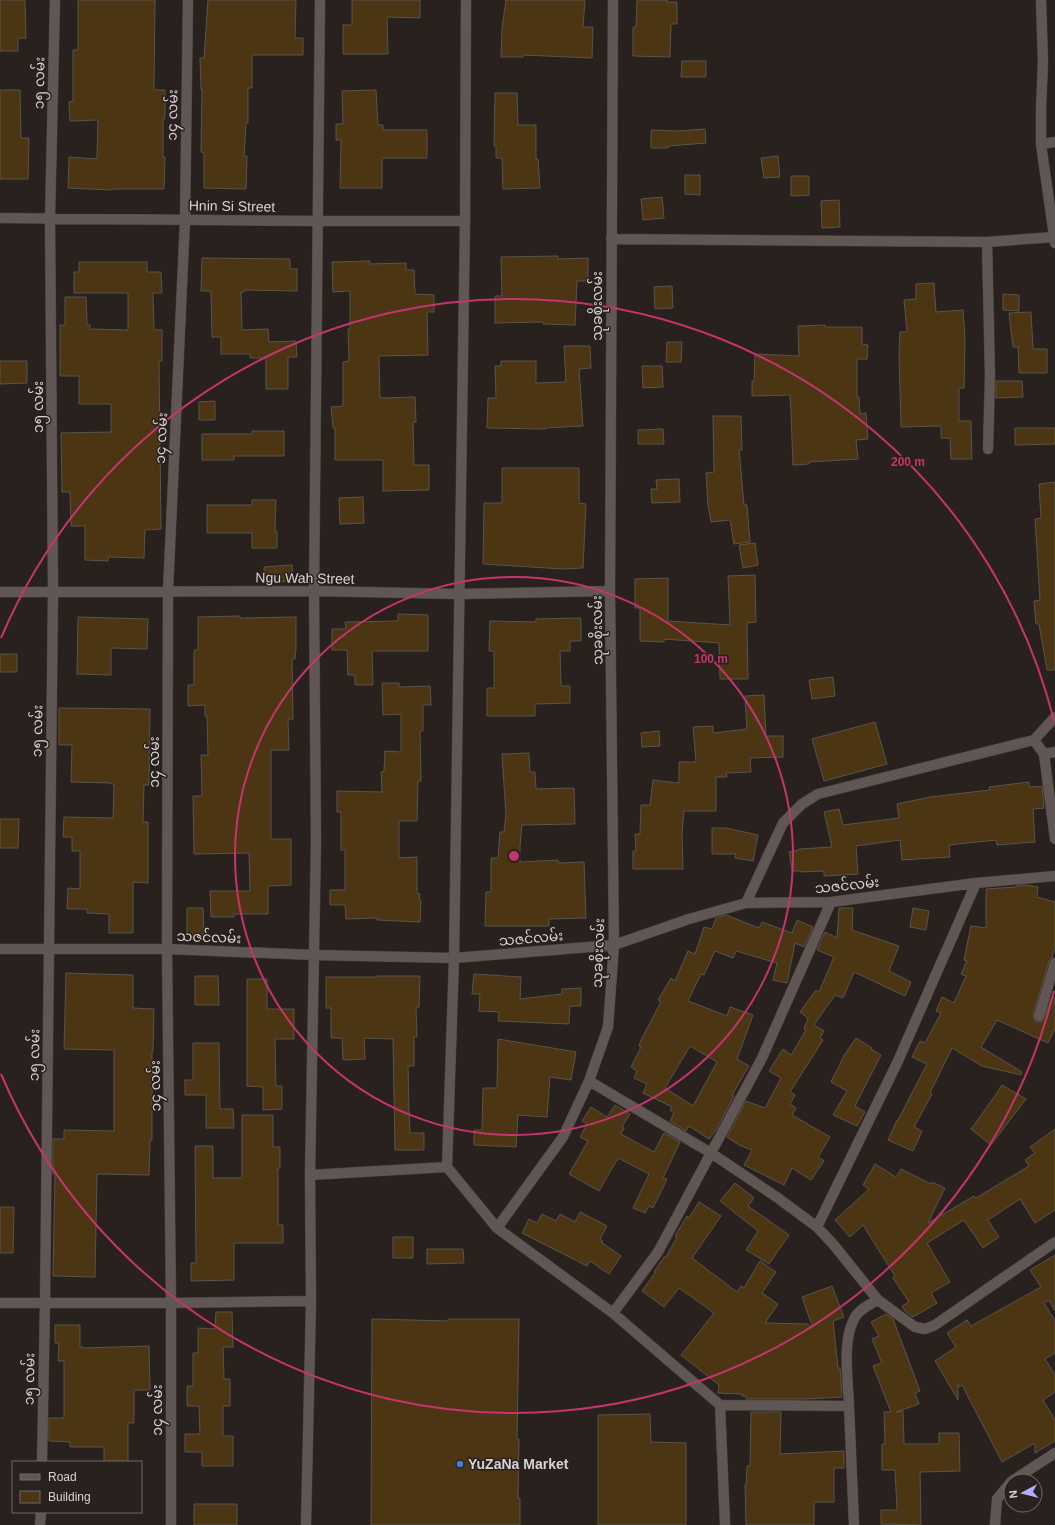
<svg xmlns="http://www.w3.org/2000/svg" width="1055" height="1525" viewBox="0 0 1055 1525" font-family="Helvetica,'Noto Sans Myanmar',sans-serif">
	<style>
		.building { fill: #4b3513; stroke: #59544d; fill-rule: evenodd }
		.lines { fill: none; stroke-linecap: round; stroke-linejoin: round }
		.minor-casing { stroke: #453e3c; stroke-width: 11 }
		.minor { stroke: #605754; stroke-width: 10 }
		.ring { fill: none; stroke: #c5346d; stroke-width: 2 }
		.shop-dot { fill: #3f7fe0; stroke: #29211e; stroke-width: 1.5 }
		.labels { text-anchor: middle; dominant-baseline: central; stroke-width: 3; stroke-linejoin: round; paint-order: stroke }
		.street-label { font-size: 14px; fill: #d8d3d1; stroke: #29211e }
		.poi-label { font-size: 14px; font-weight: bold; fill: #d8d3d1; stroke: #29211e; text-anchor: start }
		.centre { fill: #c5346d; stroke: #29211e; stroke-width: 2 }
		.ring-label { font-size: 12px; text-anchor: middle; font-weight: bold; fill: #c5346d; stroke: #29211e; stroke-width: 3; stroke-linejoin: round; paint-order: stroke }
	</style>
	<rect width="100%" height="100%" fill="#29211e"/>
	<path class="building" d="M0,0H25L26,38H18V51H0Z
		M78,0H155L154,90H165V119H163V157H165L164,189H112V190L68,188L69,157L97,159L98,120L70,121L69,102L73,101V50H78Z
		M208,0H296L295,38H303V55H252V88H248V123H246L244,156H247L246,189L204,188V153L201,152L202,89H201L200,58H204Z
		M352,0H420V18L387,17L388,54H343V25H352Z
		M506,0H585L583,27H593L592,58L523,55V57H501L502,28Z
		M637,0H667V2H677V24H671L670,57L633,56V27H636Z
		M682,61H706V77H681Z
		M0,90H20L21,138H29L28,179H0Z
		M376,90L378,125H383V130H427V158H382V188H340L341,140H336V124H343L342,91Z
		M495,93H517L518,125H536V159H538L540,188L503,189L502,158H496V146H494Z
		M705,129L706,143L668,146V148H651V130L679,131Z
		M778,156L780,177L764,178L761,158Z
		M685,175H700V195L685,194Z
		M791,176H809V195L791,196Z
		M662,197L664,218L643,220L641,199Z
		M839,200L840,227L822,228L821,201Z
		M558,256V259L588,258V281H577L575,325L543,324V322L495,323V296H502L501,257Z
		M202,258L290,259V269H297V291L245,290L244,292H241L242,330L268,329L269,342L296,341L297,357H288V389H266V358H250V354H221V337H212L211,291H201Z
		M370,261V264L406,263V270H414L415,294L434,295V312H427L428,355L379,356L380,398L415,397L416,422H413L414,465H429V490L383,491V460H335V428H333L331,407L343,406V362L349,361L348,329H350V291L333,292L332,262Z
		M79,262H147V272H161L162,293H153L154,330H162V361H159L161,529L145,530L144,558L108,557V561L85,560V526H71L70,492H62L61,433L111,432V404H79V376H60V325H65V297H86L87,325H90V329L128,330V293H74V272H79Z
		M934,283L936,312L963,310L965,338L964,388H959V421H971L972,459H951L950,438H941V426L901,427L899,354L900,332H907L904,300L916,299V284Z
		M672,286L673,308L655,309L654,287Z
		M1003,294L1019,295V311L1003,310Z
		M1031,312L1033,349H1047V373H1019L1018,347H1013L1009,313Z
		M825,325V327H862V344L868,345L867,359H857V397H859L860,414L866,413L868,439L856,440L858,459L809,462V464L793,465L791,411L790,395L752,396V381H754L755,354L799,356L798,326Z
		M667,342H682L681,362H666Z
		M564,346H590L591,368L579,369L583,426L545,428V429L487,428L488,398H496L495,366H501V361H536V383L566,382Z
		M0,361H27V383L0,384Z
		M642,366H662L663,387L643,388Z
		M996,381H1022L1023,397L996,398Z
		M215,401V420H199V402Z
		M713,416H741L742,450H739L744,505H747L750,542L734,544L730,520L711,522L708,505L706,473L714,472Z
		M1015,428H1055V444L1015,445Z
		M663,429L664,444H638V430Z
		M252,431H284V456H234V460H202V434H252Z
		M502,468H579V503L586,504L583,568L563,569L483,564L484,503H502Z
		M679,479L680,502L652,503L651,489H657L656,480Z
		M1055,482V670H1047L1039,624H1036L1034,601L1040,600L1035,519L1041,518L1039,484Z
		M363,497L364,523L340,524L339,498Z
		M252,500H276L275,532H277V548H252V533H207V505H252Z
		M755,543L758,565L743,568L739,545Z
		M292,565L293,580L279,582V583H265L264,567Z
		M755,575L756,622L747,623L748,679H720L719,643L664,639V642L640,641V608H635V579L668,578V621L730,625L728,576Z
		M398,614L428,615V651H372L373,685H355V675H348L347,650H332V629H346L345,622L398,621Z
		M240,616V618L296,617V649L295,659H292L293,719H288L289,750H271V839H291V885L268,886V914H234V917H211L210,891H250L249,853L194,854L193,796H202L201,755H208L207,716H205V705L188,706V685H194V650H198V617Z
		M78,617L148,619L147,649L111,648V675L77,674Z
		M581,618V641H570V651H560L561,686H570V703L535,704V716H487V688H494V651H489L490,621L536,622V619Z
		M0,654H17V672H0Z
		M833,677L835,696L812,699L809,680Z
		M382,683H399V687L430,686L431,705H423V731H420L421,781H418L417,821H399V858L417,857V893L420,894L419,900H421L420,922L377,920V918L346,919L345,905H330V890H345V850H341V812H337V791L382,792L381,772L384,771L385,751L401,752V714L383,715Z
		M764,695L766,736H783V757L750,758L751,772L726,773L727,777H716V811H684L682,833L683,869H633V851H636L635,834H640L641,805H650L653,780L679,783V762H696L693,727L713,726V733L747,729L745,696Z
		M59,708L150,709L149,785H144L143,822H148V883L133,882V933H109V914L87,913V909H67L68,888L80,889V851H72V837H63L64,817L113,818L114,784H111V783L71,782L72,745H59Z
		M875,722L887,764L824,781L812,739Z
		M659,731L660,746L642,747L641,733Z
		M529,753L530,772H535L536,789L574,788L575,824L522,825L520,846V862L558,860V863L584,862L586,918L549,919V926H485L486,892H491V858H498L500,832H504L506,815L502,754Z
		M1029,782V787L1042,786L1044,808L1033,809L1035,842L997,845L996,840L949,845L950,857L902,860L900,840L856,846L858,874L824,876V871L801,872L800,871H792L789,852L799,850V849L832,847L824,812L839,809L843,825L899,818L897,804L930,797L990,790L989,787Z
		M0,819H19L18,848H0Z
		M712,828H726L758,835L753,861L735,858L736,854H712Z
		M1026,885L1038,887L1037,897L1055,902V946L1052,958L1049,961L1033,1015L1035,1021L1038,1022L1043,1021L1052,996L1055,998V1029L1048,1043L997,1020L981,1047L1022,1072L1021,1075L982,1066L952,1048L930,1093L932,1094L914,1127L922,1131L913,1151L888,1140L897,1120H898L927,1064L912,1057L920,1041L925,1043L941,1013L936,1011L942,997L954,1003L966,976L961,974L967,961L964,960L971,926L986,928V889L1016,887V886Z
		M187,908H203L204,935H187Z
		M839,908H853L852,930L899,946L889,971L911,982L905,996L854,972L843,998L835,995L814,1025L824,1031L820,1038L823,1040L790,1092L795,1095L790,1104L796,1108L792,1115L830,1137L818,1157L824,1161L811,1180L792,1168L784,1185L744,1165L752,1150L739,1145L727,1137L746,1101L765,1108L781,1078L769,1071L783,1049L791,1055L806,1030L804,1029L808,1018L800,1012L816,990L819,992L834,957L817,950L825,932L837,938Z
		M913,908L929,911L926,930L910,927Z
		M726,915L759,928L762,922L792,933L797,920L813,927L804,947L795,943L787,983L773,980L777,963L736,951L733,958L715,951L704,975L701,974L688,1001L727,1016L730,1007L753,1015L737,1059L749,1066L732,1095L734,1096L716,1130L709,1139L689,1126L686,1131L670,1121L674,1113L670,1110L672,1107L643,1093L647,1084L634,1078L637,1071L631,1067L641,1047L639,1046L641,1040L661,1002L658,1000L671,978L675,981L688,951L695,954L704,927L712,929L716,918ZM690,1046L717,1062L693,1106L665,1088Z
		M66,973L133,975V1008L154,1009L153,1051H152V1140H150L149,1175L97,1174L95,1277L53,1276L55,1174H53V1139H64V1130L114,1131V1050L64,1049Z
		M474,974L521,977L520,999L562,994V989L581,988V1006H570L569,1024L498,1021L499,1012L479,1011L480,994H472Z
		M195,976H218L219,1005H195Z
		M377,976H420L419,1007H416L417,1037H414V1066H408L409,1112L410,1133H424V1150H395L393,1039L364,1038L365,1059L343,1060L342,1038H331V1008H326V977H377Z
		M247,979H267V1009H294V1039H275L276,1086H282V1109L263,1110V1087L247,1086Z
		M856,1038L872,1048L871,1049L881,1055L855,1106L865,1112L857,1126L833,1115L847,1091L831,1082L845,1054Z
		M498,1039L576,1052L571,1080L550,1077L547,1117L518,1115L516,1147L474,1145V1130H482L483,1088H497Z
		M193,1043H219L220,1109H233L234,1128H206V1095H185V1080H193Z
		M1002,1085L1026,1099L991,1145L971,1129L990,1103Z
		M615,1105L630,1114L622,1127L624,1128L621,1134L654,1152L664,1133L680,1142L663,1178L667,1179L653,1208L649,1206L645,1213L633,1208L649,1174L618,1158L599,1191L569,1174L588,1141L580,1137L587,1124L582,1121L591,1107L607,1117Z
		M242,1115H273V1147H280V1168H278V1225H283V1243H234V1280L191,1281V1263H196L195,1146H213V1178H242Z
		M1055,1129V1210L1035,1223L1020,1199L988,1220L999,1237L983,1248L964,1220L927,1243L950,1282L931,1293L937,1303L913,1317L905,1311L902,1306L909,1302L893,1278L895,1276L863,1225L850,1237L835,1220L869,1189L863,1185L875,1164L896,1177L901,1169L931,1184L932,1182L945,1188L928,1223L974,1196L976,1198L1029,1166L1025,1160L1035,1153L1030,1147Z
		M735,1183L754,1198L748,1206L789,1235L769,1264L746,1250L758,1231L720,1201Z
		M699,1202L721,1216L692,1258L737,1292L741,1286L744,1288L760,1261L776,1272L762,1293L778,1304L765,1323L807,1324L813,1328L802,1297L832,1286L844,1317L833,1321L838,1368H840L842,1397L807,1399H746V1396H742V1394L718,1393L719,1385L681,1355L714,1313L679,1288L664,1307L642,1291L655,1273L654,1272L664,1257H666L677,1237L675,1236L687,1216L689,1218Z
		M0,1207H14L13,1253H0Z
		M580,1212L607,1226L600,1239L603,1241L601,1242L621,1256L609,1274L590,1261L587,1266L522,1233L529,1219L537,1223L542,1214L556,1221L560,1214L575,1222Z
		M393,1237H413V1258H393Z
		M427,1249H463L464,1263L427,1264Z
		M1055,1255V1311L1049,1300L1044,1303L1055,1321V1353L1045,1359L1055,1375V1392L1043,1400L1055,1420V1441L1035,1453V1443L1002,1462L962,1385L959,1387L958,1384V1400L935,1361L956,1347L947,1333L967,1320L971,1326L1041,1287L1030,1270Z
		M216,1312H232L233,1347H223L224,1379H230V1406H223V1436H233V1466H202V1452H185V1434H200L199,1406H187V1386H193V1353H198V1328L215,1329Z
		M886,1314L893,1319L920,1391L915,1393L919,1404L896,1412L903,1411L904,1444H939V1433H959L960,1471L920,1472L921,1525L881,1524V1510H897L895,1470H882V1444H885L884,1412H891L873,1366L882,1363L872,1339L879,1336L871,1322Z
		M372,1319L448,1321V1319H519L517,1439H519L518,1498H520V1525H371Z
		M55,1325H80V1347H83V1348L149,1346L150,1390H134V1423H128V1462H104V1447H70V1442L49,1441V1418H64V1361H58L59,1343H55Z
		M751,1412H781L780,1454L844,1451V1468H834V1502H814V1525H746L745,1485H746L747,1466H750Z
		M650,1414L651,1442L686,1443V1525H598V1415Z
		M194,1504H237V1525H194Z"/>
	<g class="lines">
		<g class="minor-casing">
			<path id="minor" d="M1041,0L1043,62L1041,109V144L1055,243
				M1041,144L1055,142
				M0,218L317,221H465
				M611,239L987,242L1054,237
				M987,242L990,376L988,449
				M0,592L314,591L459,594L610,591
				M1034,740L1044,754L1055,839
				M1044,754L1055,752
				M746,903L783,823L802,804L818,794L1034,740L1055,717
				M0,949H167L314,955L454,958L614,945L689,919L746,903L831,902L976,883L1055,876
				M1039,1016L1055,963
				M589,1081L711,1153L778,1198L817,1227L833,1244L878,1300
				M447,1167L454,958L465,221L466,0
				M310,1175L447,1167L497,1228L613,1313L720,1405L725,1525
				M817,1227L898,1061L976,883
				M497,1228L563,1137L589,1081L608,1027L614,945L610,591L613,0
				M0,1303H171L311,1301
				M613,1313L658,1252L711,1153L762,1058L831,902
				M720,1405L849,1406C848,1379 842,1342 854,1319C858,1310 870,1304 878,1300L915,1327L925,1329L935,1325L1055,1242
				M849,1406L854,1525
				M42,1462L45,1303L53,592L50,218L55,0
				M1012,1481L1055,1453
				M40,1525L41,1512
				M171,1525V1303L167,949L168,591L185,220L188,0
				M306,1525L311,1301L310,1175L316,841L314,591L320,0
				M995,1525L997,1499L1011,1482"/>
		</g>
		<use href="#minor" class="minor"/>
	</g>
	<g class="ring">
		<circle cx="514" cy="856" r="279"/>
		<path d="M1054 991A557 557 0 0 1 1 1074M1 638A557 557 0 0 1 1054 721"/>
	</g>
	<circle class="shop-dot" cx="460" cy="1464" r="4"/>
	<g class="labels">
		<g class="street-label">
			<text transform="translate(39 83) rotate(-89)">၁၅ လမ်း</text>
			<text transform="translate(172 115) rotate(-89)">၁၄ လမ်း</text>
			<text transform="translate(232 206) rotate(1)">Hnin Si Street</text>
			<text transform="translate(597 306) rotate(-90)">သုခစိုးလမ်း</text>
			<text transform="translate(38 407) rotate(-90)">၁၅ လမ်း</text>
			<text transform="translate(161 438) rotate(-87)">၁၄ လမ်း</text>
			<text transform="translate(305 578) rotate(1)">Ngu Wah Street</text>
			<text transform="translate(597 630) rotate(-91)">သုခစိုးလမ်း</text>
			<text transform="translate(37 731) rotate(-89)">၁၅ လမ်း</text>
			<text transform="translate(154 762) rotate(-90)">၁၄ လမ်း</text>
			<text transform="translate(847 885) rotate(-6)">သဇင်လမ်း</text>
			<text transform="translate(209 937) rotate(2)">သဇင်လမ်း</text>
			<text transform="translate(531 938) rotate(-5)">သဇင်လမ်း</text>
			<text transform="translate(598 953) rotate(-88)">သုခစိုးလမ်း</text>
			<text transform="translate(34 1055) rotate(-89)">၁၅ လမ်း</text>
			<text transform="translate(155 1086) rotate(-91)">၁၄ လမ်း</text>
			<text transform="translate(29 1379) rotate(-89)">၁၅ လမ်း</text>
			<text transform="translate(157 1410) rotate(-90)">၁၄ လမ်း</text>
		</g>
		<g class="poi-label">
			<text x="468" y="1464">YuZaNa Market</text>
		</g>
	</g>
	<circle cx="514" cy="856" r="6" class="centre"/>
	<g class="ring-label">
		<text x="908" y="466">200 m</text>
		<text x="711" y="663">100 m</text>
	</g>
	<rect x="12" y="1461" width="130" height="52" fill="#29211e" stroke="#6f6866"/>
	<rect x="20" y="1474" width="20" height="6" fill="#605754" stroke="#6f6866"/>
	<text x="48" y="1481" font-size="12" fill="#d8d3d1">Road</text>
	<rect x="20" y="1491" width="20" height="12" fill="#4b3513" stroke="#6f6866"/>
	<text x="48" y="1501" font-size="12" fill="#d8d3d1">Building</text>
	<g transform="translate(1023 1493) rotate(263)"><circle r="19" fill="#29211e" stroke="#6f6866"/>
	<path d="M0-3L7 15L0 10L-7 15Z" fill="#afaefa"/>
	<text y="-6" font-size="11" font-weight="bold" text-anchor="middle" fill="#d8d3d1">N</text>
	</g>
</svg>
